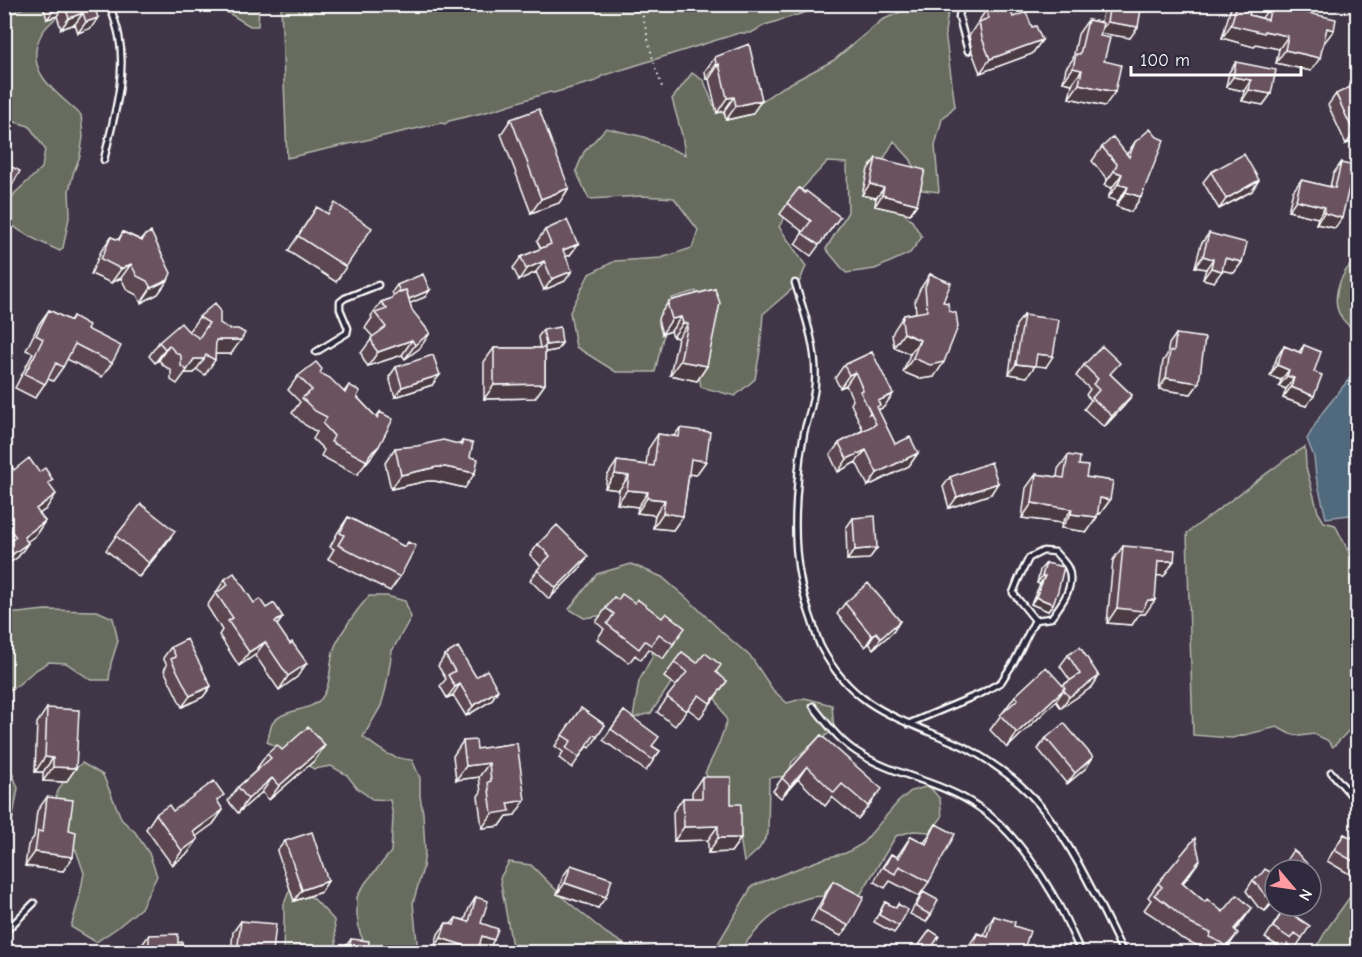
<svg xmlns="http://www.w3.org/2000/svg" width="1362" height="957" viewBox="0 0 1362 957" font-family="'Comic Neue',sans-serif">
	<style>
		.green { fill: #676c5e; stroke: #b3b6ae; stroke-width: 1.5 }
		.water { fill: #51697b; stroke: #97a5b0; stroke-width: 1.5 }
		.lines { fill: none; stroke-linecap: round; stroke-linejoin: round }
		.lane-casing { stroke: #fff; stroke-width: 9 }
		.path { stroke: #fff; stroke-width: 2; stroke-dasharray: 1.5 4.5; stroke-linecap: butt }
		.lane { stroke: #2f2a3d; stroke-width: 4.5 }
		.wall { fill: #5c4751; stroke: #fff; stroke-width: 1.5 }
		.shaded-wall { fill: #4b3a42; stroke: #fff; stroke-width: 1.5 }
		.building { fill: #6b535e; stroke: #fff; stroke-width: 1.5 }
	</style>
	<rect width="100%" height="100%" fill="#413647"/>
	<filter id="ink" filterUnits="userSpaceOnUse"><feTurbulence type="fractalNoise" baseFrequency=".0167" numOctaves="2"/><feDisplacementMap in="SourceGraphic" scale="12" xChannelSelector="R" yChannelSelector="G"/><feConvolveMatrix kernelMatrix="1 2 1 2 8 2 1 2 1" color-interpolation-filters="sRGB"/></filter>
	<g filter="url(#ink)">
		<path class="green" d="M30,5H66C63,8 61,12 58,16C53,21 46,26 42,33C21,71 57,92 81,115L83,137L80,156L73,174L69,191L70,213L63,248L60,251C41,242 19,234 5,218V208L15,193L42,168L45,149L29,126L8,120L5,121V16Z
			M215,5H259L258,26H250Z
			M281,5V4L829,5L765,25L751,33H739L602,76L596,81L553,93L550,92L490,111L449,121L445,124L441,123L287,158Z
			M916,5H949L945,32L955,106L942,119L935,146L939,192L922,190L911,160L894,141L882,162L884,194L912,221L922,237L910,253L875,269L846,273L826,249L848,212L847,163L827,162L799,192L779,227L806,266L799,283L763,314L760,351L755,379L735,396L701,387L697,362L700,317L696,291L672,298L655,372H616L576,347L570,312L589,274L615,261L661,258L692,248L698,230L674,198L642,196L589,199L576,171L584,152L606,128L644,137L685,155L682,135L672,99L692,73L704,81L713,104L728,118L752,108L778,90L834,60L882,20Z
			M1357,259V331C1352,329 1350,327 1346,323C1327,305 1339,272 1357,259Z
			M1305,447L1306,467L1318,512L1324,522L1335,525L1357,568V722L1333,747L1327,740L1314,734L1300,736L1290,734L1277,727L1232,738L1193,735L1187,533L1286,459Z
			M631,564L662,577L690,601L723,633L751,657L773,690L787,703L805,698L832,705L834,730L807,748L792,762L788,777L786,776L769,778L768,834L759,849L746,861L744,862L739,831L719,794L705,773L718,746L727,721L706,680L687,669L671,683L651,713L633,718L639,681L652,657L654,632L613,614L584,618L569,609L597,574Z
			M369,596H387L405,601L411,617L392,651L386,688L381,706L363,737C382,751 389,758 412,760L420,778V796L423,813L425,851L423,868L413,903L417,942L414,952H369L360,933L357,915V897L366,882L391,852L393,817L390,800L372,799L357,788L347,775L331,766L314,769L267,742C269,737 270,729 272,724C284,707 308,713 321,699C333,684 328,663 335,646C344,627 356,611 369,596Z
			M45,610L97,611L113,618L118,641L111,663L109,680H91L66,663L49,662L34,671L18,685L5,693V612L18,613Z
			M82,763L103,775L122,820L135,832L149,853L157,876L141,908L117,928L96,942L71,927L79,899L84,873L76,850L52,816L57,793L66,777Z
			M12,772L18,788L11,828L5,844V773Z
			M929,786L940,799L942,817L931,832L913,831L896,836L859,897C843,897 824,894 808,898C776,906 757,929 738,952H713L752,886L825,858L846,853L862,844L898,802L911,791Z
			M509,862L531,865L567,901L606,933L627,946L659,948L661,952H566L558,945L547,952H513L500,878Z
			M1357,887V952H1314L1327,929Z
			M290,889H292L313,898L334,920L337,952H283L284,922V904Z"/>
		<path class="water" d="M1353,374L1358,375L1357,514L1326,518L1316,476L1314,457L1307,439L1322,413Z"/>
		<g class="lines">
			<g class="lane-casing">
				<path id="lane" d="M961,4L959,17L968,51
					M104,160C113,119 127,77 119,36C117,25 113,15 109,4
					M795,283C805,315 818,350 815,384C814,401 808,417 804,433C801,448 799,463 798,478C793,529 794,573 812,621C815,630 817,639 821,647C853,709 899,718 958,744C977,752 995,765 1012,778C1062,817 1095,896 1123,952
					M316,352L347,333L348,328L340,309V302L345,298L378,285
					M1043,551L1055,552C1059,557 1065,562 1068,568C1076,586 1061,605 1051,618L1035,620L1013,593L1019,578L1029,558Z
					M813,706C826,722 839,741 857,752C894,776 941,781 977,806C1009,827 1034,862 1053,895C1064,913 1072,934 1081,952
					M908,724L982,693L1001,682L1014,662L1035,620
					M1331,772L1358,803
					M4,933L34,903"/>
			</g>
			<path class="path" d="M640,4L652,56L662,87"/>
			<use href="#lane" class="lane"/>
		</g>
		<path class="wall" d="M44,4H94L91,28L78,33L75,24L61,29L57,16L47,19L43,6Z
			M1106,4H1142L1130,38L1101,33L1100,36L1104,61L1105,106L1069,98L1072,84L1063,82L1066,68L1073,59L1078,34L1088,20L1101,22L1104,8Z
			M1232,4H1251L1249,15L1262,18L1271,5L1324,43L1311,71L1276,63L1279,49L1256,44L1254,47L1222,38Z
			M986,10L1013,17L1032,27L1042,40L1032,54L980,73L972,52L969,36Z
			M715,57L752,114L726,120L724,111L717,113L709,79H706L705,71Z
			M1236,62L1271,94L1263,105L1242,101L1244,91L1226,87L1229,72Z
			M1336,94L1358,139L1346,144L1328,105Z
			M511,119L569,188L559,203L531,213L501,134Z
			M1135,142L1141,197L1131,212L1116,206L1118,201L1108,198L1112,188L1104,185L1107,179L1092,161L1102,147L1127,154Z
			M876,158L917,204L910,214L875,206L876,198L862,195L868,169Z
			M1341,163L1335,228L1316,224L1318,218L1288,211L1293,191L1301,180L1330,187L1333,174Z
			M1211,172L1252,191L1219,209L1203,182Z
			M799,188L840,217L811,256L795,244L803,232L780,214Z
			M317,207L346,267L336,282L288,251Z
			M545,230L578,244L570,255L566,256L565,281L544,290L536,272L519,280L513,268L521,257L541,249L537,241Z
			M123,232L141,240L145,235L168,280L158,294L141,303L137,295L127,290L121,278L111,283L91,274L101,251L111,237L118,240Z
			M1209,233L1242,262L1234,273L1222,270L1214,282L1203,279L1206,269L1195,267L1201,244Z
			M930,274L943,302L934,377L920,379L903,372L910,354L894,347L892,335L894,330L904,315L916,313L915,301L920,289Z
			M397,285L425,297L410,303L420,348L405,359L402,355L368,366L364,361L361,353L373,337L365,328L372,318L371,316L381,302L390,299L394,296L392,292Z
			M715,289L707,366L697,381L670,375L678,338L673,337L671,331L662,334L658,320L659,316L669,301Z
			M49,310L70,321L73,316L87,329L112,363L102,377L67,359L63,367L53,381L48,379L35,398L15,388L33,353L26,350L39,324Z
			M1024,315L1046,367L1035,365L1027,377L1009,374L1016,325Z
			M199,317L220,323L231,354H215V360L205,375L196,369L194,373H185L177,384L171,380V370L164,366L159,360L155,363L149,356L159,342L187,330L189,331Z
			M543,330L562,343L557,350L545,352V384L535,398L484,399V362L494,348H540L538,337Z
			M1176,334L1199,383L1191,394L1159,389L1163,361L1167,355L1169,344Z
			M1304,345L1314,372L1306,406L1283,398L1286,389L1279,386L1281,380L1270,376L1277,357L1284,346L1299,352Z
			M872,352L884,407L878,410L895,444L918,453L909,466L868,486L856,462L838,472L830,455L839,443L863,430L851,404L853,400L846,385L840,388L835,378L844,365Z
			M1084,365L1111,375L1132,395L1124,406L1104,427L1084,409L1091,400L1086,395L1090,389L1076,376Z
			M396,367L432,385L395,397L389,377Z
			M320,373L344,392L349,385L357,397L376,417L380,412L379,446L357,475L321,456L324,450L313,439L317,432L305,425L292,413L300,402L288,390L298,376Z
			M680,428L706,461L696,475L689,474L683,516L673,530L653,528L655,515L637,513L638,507L617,504L619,490L605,488L607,476L617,461L646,465L648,449L658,434L674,436Z
			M462,441L470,457L465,488L435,481H427L391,489L385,463L395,448L460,444Z
			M1068,455L1079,465L1086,477L1110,500L1100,514L1097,513V517L1087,532L1061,528L1062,523L1022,518L1026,488L1036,474L1057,477L1058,469Z
			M4,470H14L50,485L46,509L39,514L45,521L35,536L27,541L28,543L18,557L4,567Z
			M950,477L991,494L949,508L943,487Z
			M348,517L404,547L408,542L400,577L390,591L328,559L334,549L330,547L338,532Z
			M853,518L877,548L869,559L847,560L846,528Z
			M175,531L165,545L139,577L106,550L116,536Z
			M538,544L581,567L549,599L530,580L541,566L530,555Z
			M1123,546L1164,576L1157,575L1145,614H1139L1132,625L1107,623L1113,560Z
			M1046,563L1048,611L1031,604L1040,584L1037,583L1040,570Z
			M225,579L254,603L283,617L277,625L297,677L279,690L255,655L239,666L219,635L222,630L207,606Z
			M614,597L675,642L663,659L649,649L641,660L635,655L629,663L597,639L604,629L596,622Z
			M845,603L900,621L893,632L873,649L869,643L865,647L837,614Z
			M171,647L211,686L203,697L182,707L164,670L167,665L163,658Z
			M682,652L697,663L727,681L700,718L688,709L675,726L657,712L676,686L664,677Z
			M445,655L476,677L498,690L491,701L466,716L453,695L447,698L440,686L446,679L438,666Z
			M1068,655L1099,676L1092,687L1061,708L1056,701L1007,748L990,730L1015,696L1063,685L1070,680L1060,666Z
			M47,708L76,768L66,782L43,781V772H35L37,723Z
			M581,708L605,725L590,748L587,746L572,768L559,758L563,752L555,746Z
			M624,711L652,746L660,751L646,771L603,740Z
			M821,735L873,801L858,819L832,797L825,806L798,779L781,798L773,791L782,778Z
			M1046,738L1093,757L1086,768L1067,784L1038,749Z
			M463,741L477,749L517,743L515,815L507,816L500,826L482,828L478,796L481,792L479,777L456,780L453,756Z
			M325,745L315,760L269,800L262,792L238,813L228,801L238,787L258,769L257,768L267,754L282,750Z
			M702,777L731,804L741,838L731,852L708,853V840L674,841L673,812L683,798H692V792Z
			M47,797L69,830L73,857L63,871L25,866L28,845L34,837L37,811Z
			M218,803L223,810L213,824L196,836L188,853L172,865L146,829L156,814Z
			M936,824L929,882L919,896L890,881L885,888L874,882L881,869L891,854L897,857L911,836L924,843Z
			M1344,834L1351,838L1358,837V867L1351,875L1327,861Z
			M285,841L321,892L294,901L277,851Z
			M571,865L598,908L557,894L563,876Z
			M1280,870L1275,901L1265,911L1258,907L1246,891L1253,880L1270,872Z
			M1190,874L1183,883L1205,902L1242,922L1235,931L1228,947L1223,952H1202L1199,951L1201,947L1181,938L1155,917L1144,910L1151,900L1148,897L1158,883Z
			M833,881L849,926L841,936L811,921L826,892Z
			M923,892L931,915L926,922L910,914L918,900Z
			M476,897L487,951L478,948L476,952H445L434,949L438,934L446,923L451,924L456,918L465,920L469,908Z
			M885,902L896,908L898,904L899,926L894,933L874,922Z
			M1284,909L1302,938L1295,949L1287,944L1283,949L1265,938Z
			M994,916L1014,926L1023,952H967L970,944L977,933L984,935L987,927Z
			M241,921L273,952H231L233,932Z
			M930,930L939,936L928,952H914Z
			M149,935L182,952H139V949Z
			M351,939L368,952H343V950Z"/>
		<path class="shaded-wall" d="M64,5L57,16L47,19L55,9Z
			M83,13L75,24L61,29L69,18Z
			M98,18L91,28L78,33L86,22Z
			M1107,22L1138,27L1130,38L1099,33Z
			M1231,25L1264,31L1288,36L1279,49L1256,44L1254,47L1222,38Z
			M1327,28L1334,30L1324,43L1318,41Z
			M1042,40L1032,54L980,73L990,59Z
			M1285,50L1320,58L1311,71L1276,63Z
			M719,64L709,79H706L716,65Z
			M1073,68L1082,70L1072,84L1063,82Z
			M1233,77L1251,80L1244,91L1226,87Z
			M1079,84L1115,92L1105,106L1069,98Z
			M1249,90L1271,94L1263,105L1242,101Z
			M734,97L724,111L717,113L727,98Z
			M762,100L752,114L726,120L736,106Z
			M1358,132V139L1346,144L1354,133Z
			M1114,171L1122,174L1112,188L1104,185Z
			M1259,180L1252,191L1219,209L1226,199Z
			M870,184L884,188L876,198L862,195Z
			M1118,184L1128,187L1118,201L1108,198Z
			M569,188L559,203L531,213L541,199Z
			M1126,192L1141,197L1131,212L1116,206Z
			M882,195L917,204L910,214L875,206Z
			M1296,200L1325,207L1318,218L1288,211Z
			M1324,213L1342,218L1335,228L1316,224Z
			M578,244L570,255L556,261L563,250Z
			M1203,256L1213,259L1206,269L1195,267Z
			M1225,258L1242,262L1234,273L1217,269Z
			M544,261L536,272L519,280L526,269Z
			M131,264L121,278L111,283L121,269Z
			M1211,268L1222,271L1214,282L1203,279Z
			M572,271L565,281L544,290L552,279Z
			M168,280L158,294L141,303L151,288Z
			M430,290L425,297L399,308L404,301Z
			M681,317L671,331L662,334L672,319Z
			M683,323L688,324L678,338L673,337Z
			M430,333L420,348L405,359L415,345Z
			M904,333L920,340L910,354L894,347Z
			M216,340H241L231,354H206Z
			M412,340L402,355L368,366L378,352Z
			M562,343L557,350L541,353L546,345Z
			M169,345L159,360L155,363L165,349Z
			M1037,354L1053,356L1046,367L1029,365Z
			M913,358L944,362L934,377L920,379L903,372Z
			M194,359H204L194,373H185Z
			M680,361L707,366L697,381L670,375Z
			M1016,364L1035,366L1027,377L1009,374Z
			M1277,365L1289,370L1281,380L1270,376Z
			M855,372L846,385L840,388L849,375Z
			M440,375L432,385L395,397L402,387Z
			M1287,376L1294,378L1286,389L1279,386Z
			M1166,378L1199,383L1191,394L1159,389Z
			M545,384L535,398L484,399L494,385Z
			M1291,387L1314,396L1306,406L1283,398Z
			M893,394L884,407L869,414L878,401Z
			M1132,395L1124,406L1104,427L1112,416Z
			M379,446L369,460L364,465L370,454Z
			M866,450L856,462L838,472L847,459Z
			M918,453L909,466L868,486L877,473Z
			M691,459L706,461L696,475L681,473Z
			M437,467H445L475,473L465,488L435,481H427L391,489L401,475Z
			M615,474L629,476L619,490L605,488Z
			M998,483L991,494L949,508L957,497Z
			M627,490L648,492L638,507L617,504Z
			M56,494L46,509L26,523L36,509Z
			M647,498L665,500L655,515L637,513Z
			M1100,498L1110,500L1100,514L1089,512Z
			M1032,503L1072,509L1062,523L1022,518Z
			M663,513L683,516L673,530L653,528Z
			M1071,514L1097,517L1087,532L1061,528Z
			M45,521L35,536L14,551L24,537Z
			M175,531L165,545L139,577L149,563Z
			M28,543L18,557L4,567L13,554Z
			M877,548L869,559L847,560L855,550Z
			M588,556L581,567L549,599L556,588Z
			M1158,561H1174L1164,576L1148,575Z
			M1042,576H1045L1040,584L1037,583Z
			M1036,597L1053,604L1048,611L1031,604Z
			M1148,600H1155L1145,614H1139L1132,625L1107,623L1117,608Z
			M283,617L273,631L275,622Z
			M900,621L893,632L873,649L881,638Z
			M876,632L869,643L865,647L872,636Z
			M265,642L255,655L239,666L249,652Z
			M307,663L297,677L279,690L288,676Z
			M1099,676L1092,687L1061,708L1069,697Z
			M460,684L453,695L447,698L455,687Z
			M211,686L203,697L182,707L190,696Z
			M1065,688L1055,702L1007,748L1017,733Z
			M498,690L491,701L466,716L473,706Z
			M325,745L315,760L269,800L279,786Z
			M45,757L53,758L43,772H35Z
			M1093,757L1086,768L1067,784L1075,773Z
			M489,763L479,777L456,780L466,766Z
			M807,766L798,779L781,798L790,786Z
			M53,767L76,768L66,782L43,781Z
			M272,778L262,792L238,813L248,799Z
			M525,800L515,815L507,816L500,826L482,828L492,814L508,803Z
			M223,810L213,824L183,846L193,832Z
			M718,826L708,840L674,841L684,827Z
			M718,838H741L731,852L708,853Z
			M198,839L188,853L172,865L182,851Z
			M35,852L73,857L63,871L25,866Z
			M1200,860L1190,874L1172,896L1182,882Z
			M328,881L321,892L294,901L302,890Z
			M565,883L606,897L598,908L557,894Z
			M1275,898V901L1265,911L1273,900Z
			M1252,908L1242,922L1224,944L1234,929Z
			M1238,933L1228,947L1223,952H1222Z
			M482,936L494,940L487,951L475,947Z
			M441,938L478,950L476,952H445L434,949Z
			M974,945L998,952H969Z"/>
		<path class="building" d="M53,4H94L98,18L86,22L83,13L69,18L64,5L55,9Z
			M1001,4H1009L1013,17L1026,12L1032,27L1036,26L1042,40L990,59L982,38L979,22L989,18L986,10Z
			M1110,4H1142L1138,27L1107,22Z
			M1237,4H1251L1249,15L1268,20L1271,5L1336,19L1334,30L1327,28L1320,58L1285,50L1288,36L1264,31V33L1231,25Z
			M1088,20L1103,23L1100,36L1110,38L1104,61L1121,65L1115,92L1079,84L1082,70L1073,68L1076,54H1080Z
			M749,44L762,100L736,106L734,97L727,98L719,64L716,65L715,57Z
			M1236,62L1276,70L1271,94L1249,90L1251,80L1233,77Z
			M1358,83V132L1354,133L1336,94Z
			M539,109L569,188L541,199L511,119Z
			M1150,129L1157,137L1164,140L1141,197L1126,192L1128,187L1118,184L1122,174L1114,171L1117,164L1102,147L1113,137L1129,157L1135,142Z
			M1244,154L1259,180L1226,199L1211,172Z
			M876,158L925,170L917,204L882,195L884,188L870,184Z
			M4,163L20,171L4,200Z
			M1341,163L1354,166L1342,218L1324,213L1325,207L1296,200L1301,180L1335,188Z
			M799,188L805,193L806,191L840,217L819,245L802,233L811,221L787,203Z
			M335,203L372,228L346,267L298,236L317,207L328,214Z
			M567,220L578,244L563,250L572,271L552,279L544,261L526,269L521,257L551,244L545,230Z
			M123,232L142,241L145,235L151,232L171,273L168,280L151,288L147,281L137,276L131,264L121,269L101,259L111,237L119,240Z
			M1209,233L1247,243L1242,262L1225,258L1222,271L1211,268L1213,259L1203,256Z
			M423,274L430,290L409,299L406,290L400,292L397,285Z
			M930,274L951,283L943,302L948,303L949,311L956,313L958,327L944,362L930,365L913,358L920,340L904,333L902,321L904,315L927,311L925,287Z
			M715,289L720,303L707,366L680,361L688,324L683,323L681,317L672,319L668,306L669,301Z
			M406,290L412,310L430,333L415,345L412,340L378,352L374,347L371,338L386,327L375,313L387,309L381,302L390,299L398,292Z
			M215,303L220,310V323L229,329H238L245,333L241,340H216L215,360L206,355L204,359H194L187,370L181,366V356L174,351L169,345L165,349L159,342L181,323L187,330L199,338L209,323L199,317Z
			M49,310L71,321L73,316L89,325L87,329L121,346L112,363L75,344L63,367L56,363L45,384L25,374L43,339L36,335Z
			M1024,315L1059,320L1053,356L1037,354L1035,366L1016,364Z
			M560,327L562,343L546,345L543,330Z
			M1176,334L1205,338L1199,383L1166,378L1170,351H1174Z
			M1304,345L1321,352L1314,372L1322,375L1314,396L1291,387L1294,378L1287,376L1289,370L1277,365L1284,346L1301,353Z
			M1102,346L1120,363L1110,374L1132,395L1112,416L1092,398L1099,390L1093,384L1098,379L1084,365Z
			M494,348H545V384L494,385Z
			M872,352L893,394L878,401L880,405L877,407L895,444L910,437L918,453L877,473L866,450L847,459L839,443L876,424L860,391L863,390L855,372L849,375L844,365Z
			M433,355L440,375L402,387L396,367Z
			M316,362L322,369L320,373L330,378L345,393L349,385L360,391L357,397L377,418L380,412L393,419L379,446L370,454L367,461L331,442L334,436L323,424L327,417L315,411L302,398L312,390L298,376Z
			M680,428L710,432L706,461L691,459L683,516L663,513L665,500L647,498L648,492L627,490L629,476L615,474L617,461L654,466L658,434L679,437Z
			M443,440L462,445V441L473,443L470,457L478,459L475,473L445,467H437L401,475L395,448L417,446Z
			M1068,455L1080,457L1079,465L1088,466L1086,477L1113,481L1110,500L1100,498L1097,517L1071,514L1072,509L1032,503L1036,474L1064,478Z
			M29,458L39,472L45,468L53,480L48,483L56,494L36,509L45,521L24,537L28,543L13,554L6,544L16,537L4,522V470L11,465L14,470Z
			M991,462L998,483L957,497L950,477Z
			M141,504L175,531L149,563L116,536Z
			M875,516L877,548L855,550L853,518Z
			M348,517L405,547L408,542L416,546L400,577L338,545L344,535L340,533Z
			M557,525L588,556L556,588L537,570L550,556L538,544Z
			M1123,546L1175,550L1174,561H1158L1155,600H1148L1142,611L1117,608Z
			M1046,563L1064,567L1058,591L1053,604L1036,597L1045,576H1042Z
			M234,573L254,603L260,599L266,608L274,603L283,617L275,622L290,644L292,642L307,663L288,676L265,642L249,652L228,621L233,618L216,593L228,585L225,579Z
			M868,583L900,621L881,638L876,632L872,636L845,603Z
			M622,594L635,603L637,599L662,618L666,613L685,628L673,644L659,634L651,645L645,641L639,649L607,624L614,614L606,608L614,597L618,600Z
			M187,639L211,686L190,696L171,659L176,657L171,647Z
			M458,647L476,677L487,670L498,690L473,706L460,684L455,687L448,675L455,671L445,655Z
			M1080,647L1099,676L1069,697L1063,689L1065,688L1063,685L1080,674L1068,655Z
			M682,652L697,663L705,653L721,665L716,672L727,681L710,703L699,695L686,711L667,697L687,672L674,662Z
			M1046,667L1065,688L1017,733L1000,715L1018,699L1015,696Z
			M47,708L79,710L76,768L53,767V758L45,757Z
			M581,708L605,725L597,737L594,735L579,757L566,748L571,741L562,735Z
			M624,711L659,737L652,746L660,751L653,760L611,729Z
			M1064,723L1093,757L1075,773L1046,738Z
			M308,727L325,745L279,786L272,778L248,799L238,787L271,758L267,754L277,745L282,750Z
			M821,735L882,789L868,806L842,784L834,793L807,766L790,786L782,778Z
			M476,740L477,749L517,743L525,800L508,803L510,811L492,814L488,782L491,781L489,763L466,766L463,741Z
			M702,777H731V804H741V838H718V826L684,827L683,798H702Z
			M214,781L224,795L217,800L223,810L193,832L198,839L182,851L156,814L169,805L173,811Z
			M47,797L73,800L69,830L76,832L73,857L35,852L38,831L43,832Z
			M936,824L955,834L929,882L899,866L895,874L884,868L891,854L899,858L911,836L926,844Z
			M312,832L328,881L302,890L285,841Z
			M1344,834L1351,838L1353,834L1358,837V864L1334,850Z
			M1195,838L1200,860L1182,882L1205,902L1207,899L1223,912L1237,895L1252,908L1234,929L1238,933L1226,947L1220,942L1209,937L1211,933L1191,924L1165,902L1154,895L1162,887L1158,883Z
			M1293,850L1298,854L1308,865L1302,870H1275V898L1273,900L1266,896L1253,880L1262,873L1265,869L1270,872L1275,867L1280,870Z
			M571,865L612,879L606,897L565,883Z
			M833,881L864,897L849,926L819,910Z
			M923,892L938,900L931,915L916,907Z
			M476,897L488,901L481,923L498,929L494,940L482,936L478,950L441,938L446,923L454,925L456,918L469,922Z
			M885,902L896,908L898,904L908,910L899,926L879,915Z
			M1284,909L1310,926L1302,938L1295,933L1291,939L1273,927Z
			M994,916L1015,922L1014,926L1030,931L1023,952H998L974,945L977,933L988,937Z
			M241,921L276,924L273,952H237Z
			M930,930L939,936L929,952L919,945Z
			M178,934V943L182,942V952H142V950H149V935Z
			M351,939L369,941L368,952H349Z"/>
	</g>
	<rect width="1362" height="957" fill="none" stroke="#2f2a3d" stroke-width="24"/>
	<rect x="12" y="12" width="1338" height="933" fill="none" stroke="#fff" stroke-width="2" filter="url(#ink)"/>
	<g transform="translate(1293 888) rotate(119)"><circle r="28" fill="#2f2a3d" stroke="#827f8b" stroke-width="1.5"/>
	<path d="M0-4.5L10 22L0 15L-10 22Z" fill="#ff9aa2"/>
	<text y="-9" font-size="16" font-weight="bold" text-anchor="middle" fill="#ffffff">N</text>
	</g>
	<path d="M1131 66v9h170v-9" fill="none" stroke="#ffffff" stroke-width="3"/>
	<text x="1140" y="66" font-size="18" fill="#ffffff" stroke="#2f2a3d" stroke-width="4.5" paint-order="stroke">100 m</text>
</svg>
